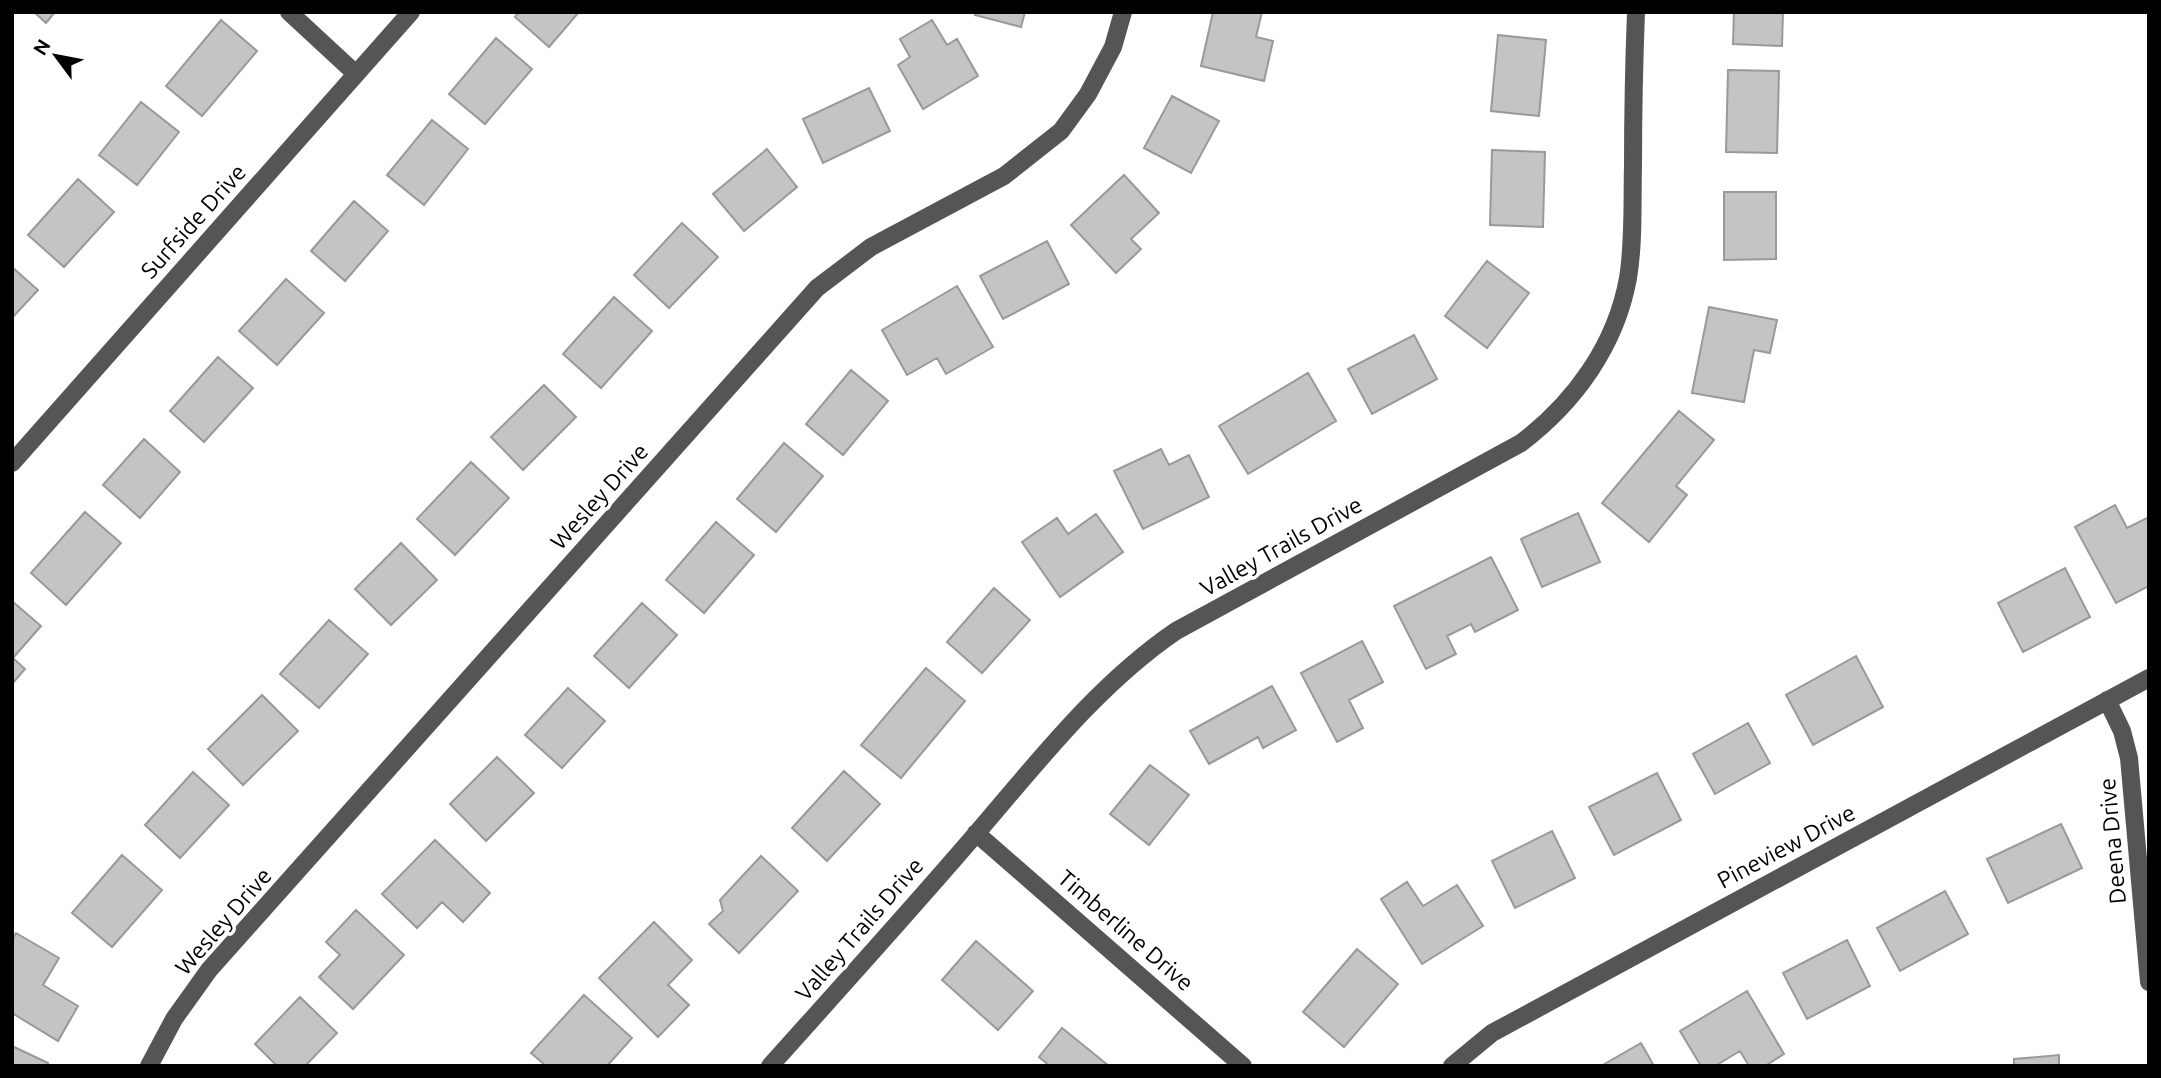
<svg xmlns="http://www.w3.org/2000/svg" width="2161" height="1078" viewBox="0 0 2161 1078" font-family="Ubuntu,sans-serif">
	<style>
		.building { fill: #c4c4c4; stroke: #999; stroke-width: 2 }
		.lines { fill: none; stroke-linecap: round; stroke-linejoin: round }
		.minor { stroke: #555; stroke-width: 18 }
		.labels { text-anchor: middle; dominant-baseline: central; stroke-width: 7; stroke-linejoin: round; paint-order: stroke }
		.street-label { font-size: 23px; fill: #000; stroke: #fff }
	</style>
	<rect width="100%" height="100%" fill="#fff"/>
	<path class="building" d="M34,12H55L46,23Z
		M519,12H579L549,47L515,17Z
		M976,12H1025L1021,27L975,15Z
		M1213,12H1262L1256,37L1273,41L1264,81L1201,66Z
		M1734,12H1783L1782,46L1733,44Z
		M221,20L257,51L202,116L166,86Z
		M932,20L947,45L957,39L978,76L923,109L898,65L910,57L900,39Z
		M1498,35L1546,40L1539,116L1491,111Z
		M496,38L532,69L485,124L449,94Z
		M1728,70L1779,71L1777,153L1726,152Z
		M869,88L890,131L823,163L803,119Z
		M1172,96L1219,121L1191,173L1144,148Z
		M141,102L179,132L137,185L99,155Z
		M432,120L468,149L424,205L387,175Z
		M767,149L797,187L744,231L713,194Z
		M1492,150L1545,152L1543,227L1490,225Z
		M1124,175L1159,213L1131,239L1141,249L1116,273L1071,225Z
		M78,179L114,212L64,267L28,235Z
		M1724,192H1776V259L1724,260Z
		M354,201L388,231L345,281L311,251Z
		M682,223L718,257L669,308L634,275Z
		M1047,241L1069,284L1003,319L980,276Z
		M1487,261L1529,293L1487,348L1445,316Z
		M12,267L38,290L12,318Z
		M286,279L324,313L277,365L239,331Z
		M957,286L993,347L946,374L937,358L907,375L882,330Z
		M614,297L652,331L601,388L563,354Z
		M1709,307L1777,320L1770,353L1754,350L1744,402L1692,393Z
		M1414,335L1437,379L1372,414L1348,369Z
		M218,357L253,388L204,442L170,411Z
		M851,370L888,401L843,455L806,424Z
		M1308,373L1336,421L1248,474L1219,426Z
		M544,385L576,417L523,470L491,437Z
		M1679,411L1714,440L1676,486L1687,495L1649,542L1602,503Z
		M144,439L180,472L140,518L103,485Z
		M784,443L823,476L776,532L737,499Z
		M1161,449L1169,465L1189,455L1209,497L1143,529L1114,471Z
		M471,462L509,498L455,555L417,519Z
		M2115,505L2127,528L2149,517V586L2116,603L2075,527Z
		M85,512L121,543L66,605L31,573Z
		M1578,513L1600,562L1542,587L1521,539Z
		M1096,514L1123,552L1060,597L1022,542L1057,518L1068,534Z
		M716,522L754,555L704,613L666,580Z
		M401,543L437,580L391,625L355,589Z
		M1491,557L1518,610L1475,632L1471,624L1447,636L1456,654L1426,669L1394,606Z
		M2065,568L2090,617L2023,652L1998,603Z
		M994,588L1030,620L982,673L947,642Z
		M12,601L41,626L13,658L25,669L12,684Z
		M642,603L677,635L629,688L594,656Z
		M329,620L368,654L319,708L280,674Z
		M1362,641L1383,682L1349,700L1363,728L1337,742L1301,673Z
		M1856,656L1883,707L1813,745L1786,695Z
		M926,668L965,701L901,778L861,745Z
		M1272,686L1296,730L1263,748L1258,737L1209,764L1190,731Z
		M568,688L605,721L562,768L525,735Z
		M262,695L298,731L243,785L208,749Z
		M1748,723L1770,763L1715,794L1693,754Z
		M497,757L534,793L486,841L450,804Z
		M1150,765L1189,795L1149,845L1110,814Z
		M844,771L880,804L827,861L792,828Z
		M193,772L229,805L180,858L145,825Z
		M1657,773L1681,820L1614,855L1589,807Z
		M2061,824L2082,868L2008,903L1987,859Z
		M1552,831L1575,878L1515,908L1492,861Z
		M435,840L490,893L463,922L442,902L417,928L382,894Z
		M122,855L162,890L112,947L72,913Z
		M761,856L798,891L739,953L709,924L723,911L720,900Z
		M1407,882L1423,906L1457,885L1483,926L1422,964L1381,899Z
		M1945,891L1968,934L1900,971L1877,928Z
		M356,910L404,955L353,1009L319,977L340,955L326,942Z
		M654,922L692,960L668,985L689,1005L658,1037L599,978Z
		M16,933L59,958L43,985L78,1006L58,1041L12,1013V940Z
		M1847,940L1870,986L1807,1019L1783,973Z
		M976,941L1033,991L998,1030L942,980Z
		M1357,949L1398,984L1344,1047L1303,1012Z
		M1747,991L1784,1054L1765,1066H1749L1740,1051L1715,1066H1701L1680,1031Z
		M584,995L632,1038L607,1066H546L531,1053Z
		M300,997L337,1033L305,1066H277L255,1044Z
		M1062,1028L1109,1066H1050L1039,1057Z
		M1641,1043L1654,1066H1601Z
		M12,1046L48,1063L46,1066H12Z
		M2059,1055V1066H2014V1059Z"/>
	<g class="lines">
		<path class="minor" d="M289,12L356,74
			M12,463L411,12
			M2107,700L2122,731L2129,758L2149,982
			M976,833L1243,1066
			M149,1066L174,1019L209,970L817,288L871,247L1004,176L1061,131L1088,94L1113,47L1123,12
			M770,1066C839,989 908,913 975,835C1037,763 1097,685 1176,631L1521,443C1575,402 1616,345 1628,278C1634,242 1632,203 1633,166C1633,115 1634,64 1636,12
			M1452,1066L1492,1033L2149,678"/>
	</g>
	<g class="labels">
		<g class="street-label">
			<text transform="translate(193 221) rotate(-48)">Surfside Drive</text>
			<text transform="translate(599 496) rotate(-48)">Wesley Drive</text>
			<text transform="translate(1281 546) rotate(-29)">Valley Trails Drive</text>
			<text transform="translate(2112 841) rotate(-95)">Deena Drive</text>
			<text transform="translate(1786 846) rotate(-28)">Pineview Drive</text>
			<text transform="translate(223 921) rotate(-49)">Wesley Drive</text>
			<text transform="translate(859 929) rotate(-49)">Valley Trails Drive</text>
			<text transform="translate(1126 930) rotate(41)">Timberline Drive</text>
		</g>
	</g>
	<rect width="2161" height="1078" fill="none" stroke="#000000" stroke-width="28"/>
	<g transform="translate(56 56) rotate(302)" stroke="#ffffff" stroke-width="5" paint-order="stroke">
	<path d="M0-5L12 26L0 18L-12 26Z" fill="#000000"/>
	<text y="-10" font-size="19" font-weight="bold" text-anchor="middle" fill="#000000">N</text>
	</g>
</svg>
